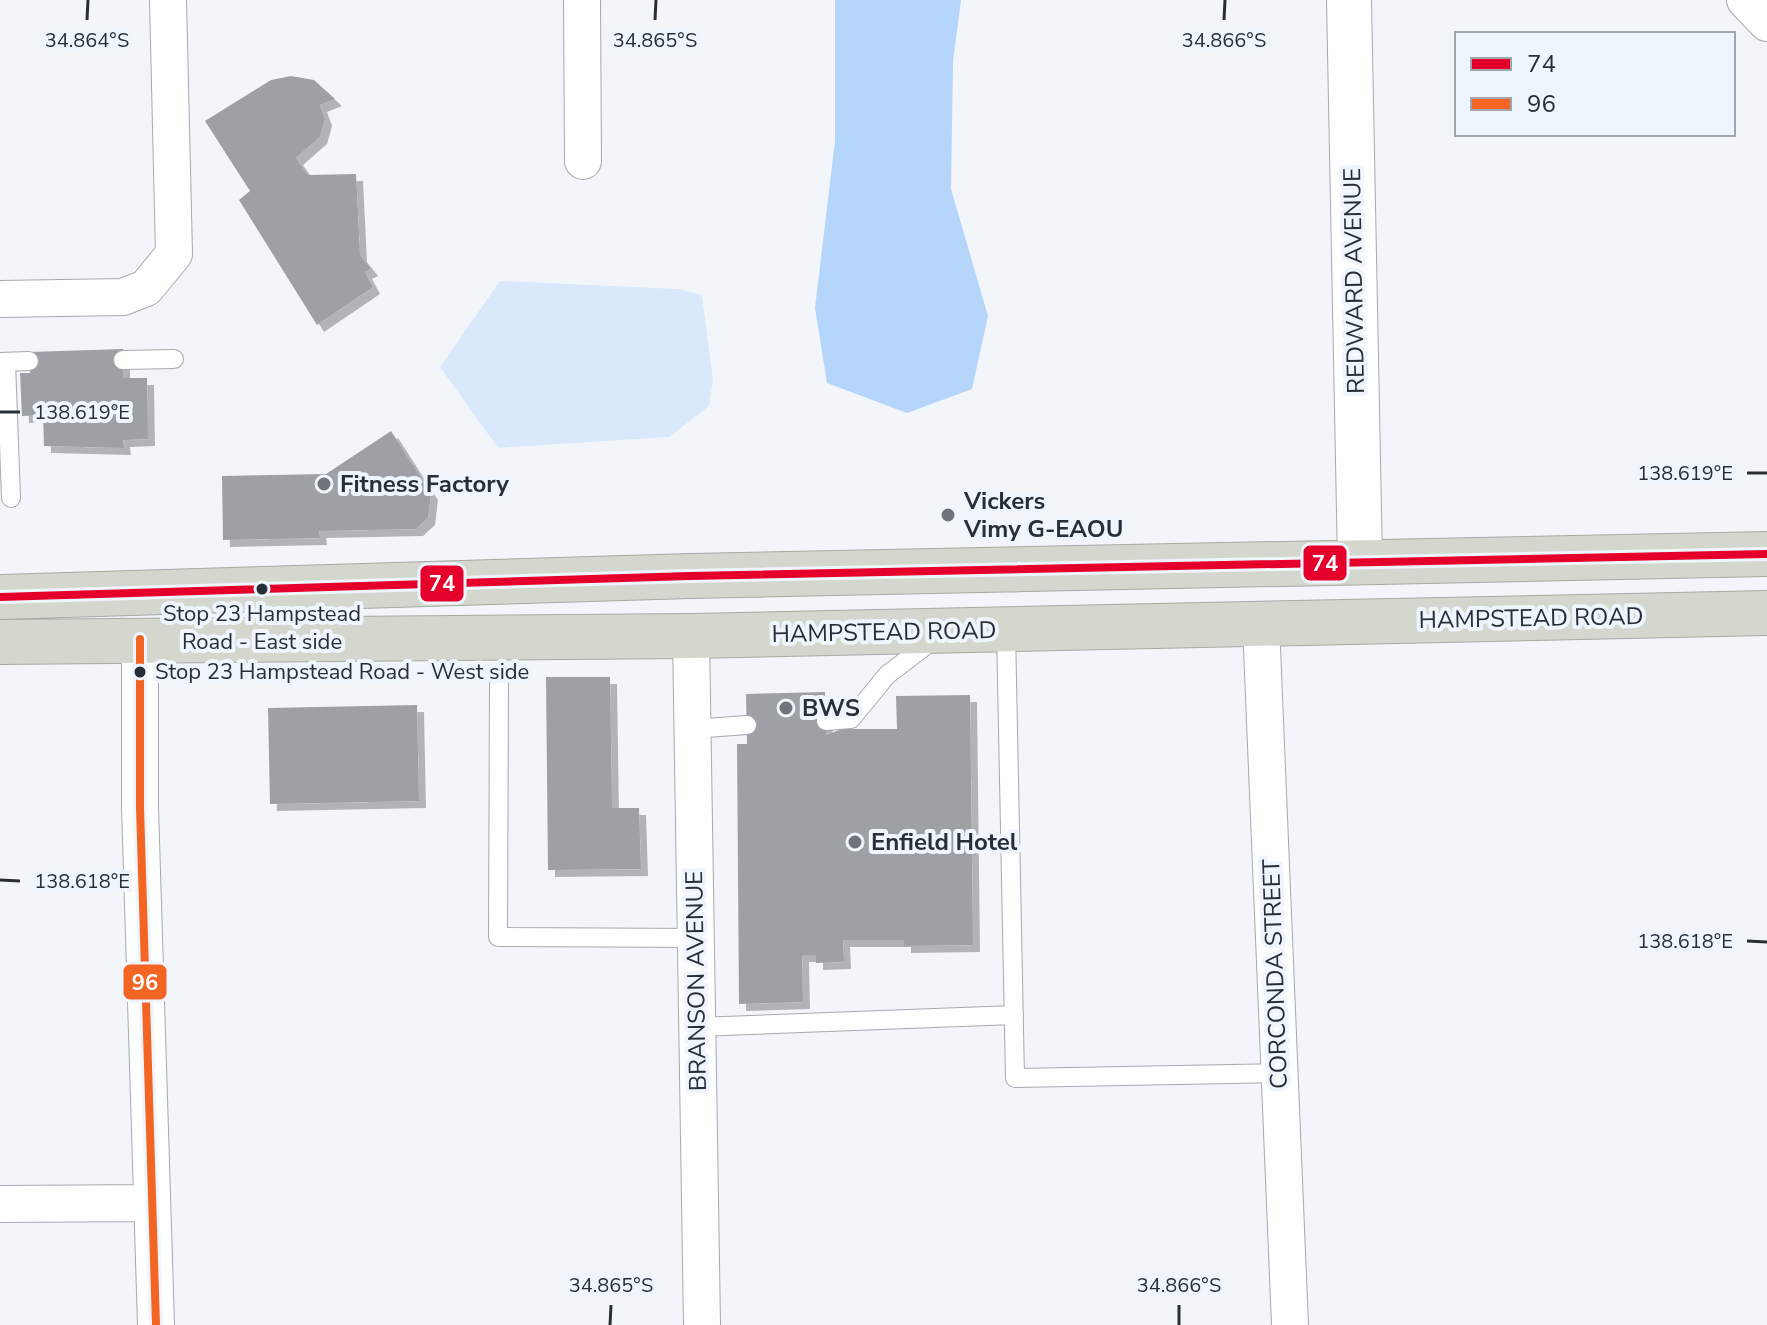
<svg xmlns="http://www.w3.org/2000/svg" width="1767" height="1325" viewBox="0 0 1767 1325" font-family="'Nunito Sans',sans-serif">
	<style>
		.green { fill: #d9e9fb }
		.water { fill: #b5d5fa }
		.building { fill: #9da1a6; filter: url(#shadow) }
		.lines { fill: none; stroke-linecap: round; stroke-linejoin: round }
		.lane-casing { stroke: #a6aaaf; stroke-width: 20 }
		.street-casing { stroke: #a6aaaf; stroke-width: 38 }
		.secondary-casing { stroke: #a6aaaf; stroke-width: 46 }
		.highway-casing { stroke: #a6aba3; stroke-width: 46 }
		.lane { stroke: #fdfefe; stroke-width: 18 }
		.street { stroke: #fdfefe; stroke-width: 36 }
		.secondary { stroke: #fdfefe; stroke-width: 44 }
		.highway { stroke: #d3d7ce; stroke-width: 44 }
		.bus-1-casing { stroke: #eff5fd; stroke-width: 14 }
		.bus-2-casing { stroke: #eff5fd; stroke-width: 14 }
		.bus-1 { stroke: #e4002b; stroke-width: 8 }
		.bus-2 { stroke: #f26522; stroke-width: 8 }
		.ticks { fill: none; stroke: #292f36; stroke-width: 3 }
		.poi-dot { fill: #6f757b; stroke: #eff5fd; stroke-width: 3 }
		.bus-dot { fill: #292f36; stroke: #eff5fd; stroke-width: 3 }
		.labels { text-anchor: middle; dominant-baseline: central; stroke-width: 8; stroke-linejoin: round; paint-order: stroke }
		.bus-label { font-size: 22px; fill: #292f36; stroke: #eff5fd }
		.street-label { font-size: 24px; fill: #292f36; stroke: #eff5fd }
		.poi-label { font-size: 24px; font-weight: bold; fill: #292f36; stroke: #eff5fd; text-anchor: start }
		.ticks-label { font-size: 20px; text-anchor: middle; fill: #292f36; stroke: #eff5fd; stroke-width: 8; stroke-linejoin: round; paint-order: stroke }
		.line-badge { stroke: #eff5fd; stroke-width: 3 }
		.badge-label { font-size: 22px; text-anchor: middle; font-weight: bold; fill: #fff }
	</style>
	<defs>
		<filter id="shadow"><feDropShadow dx="7" dy="7" stdDeviation="0" flood-color="#0004"/></filter>
	</defs>
	<rect width="100%" height="100%" fill="#f2f6fa"/>
	<path class="green" d="M500,281L678,289L702,295L713,380L709,406L669,437L498,448L440,367Z"/>
	<path class="water" d="M835,0H961L953,61L951,189L988,316L972,389L907,413L827,383L815,308L835,141Z"/>
	<path class="building" d="M291,76L314,80L335,99L320,105L325,119L320,137L296,158L308,175L356,174L360,255L371,269L365,272L373,287L317,325L239,200L250,191L205,121L271,80Z
		M123,349V378H147L148,439L123,440L124,448L44,446L43,415L22,416L20,373H30L29,352Z
		M391,431L431,493L428,518L416,529L319,531L320,538L223,540L222,476L326,474Z
		M546,677H610L612,808H639L641,869L548,870Z
		M825,692L826,735L842,729H897L896,696L970,695L973,945L904,946V940H843L844,962L816,963V955H802L803,1002L739,1004L737,744H747L746,694Z
		M417,705L419,801L270,804L268,708Z"/>
	<g class="lines">
		<g class="lane-casing">
			<path id="lane" d="M123,360L174,359
				M0,362L29,361
				M6,362L11,498
				M1006,630L1015,1078L1280,1073
				M499,684L498,937L696,938
				M826,721L851,719L887,675L933,640
				M692,729L747,725
				M697,1027L1014,1015"/>
		</g>
		<g class="street-casing">
			<path id="street" d="M582,0L583,161
				M1745,0L1767,23
				M0,299L123,297L146,288L174,254L168,0
				M1261,624L1290,1325
				M691,636L702,1325
				M140,639V807L156,1325
				M0,1204L152,1203"/>
		</g>
		<g class="secondary-casing">
			<path id="secondary" d="M1349,0L1360,562"/>
		</g>
		<g class="highway-casing">
			<path id="highway" d="M0,597L690,576L1767,554
				M0,642L691,636L1767,613"/>
		</g>
		<use href="#lane" class="lane"/>
		<use href="#street" class="street"/>
		<use href="#secondary" class="secondary"/>
		<use href="#highway" class="highway"/>
		<g class="bus-1-casing">
			<path id="bus-1" d="M0,597L690,576L1767,554"/>
		</g>
		<g class="bus-2-casing">
			<path id="bus-2" d="M140,639V807L156,1325"/>
		</g>
		<use href="#bus-1" class="bus-1"/>
		<use href="#bus-2" class="bus-2"/>
	</g>
	<path class="ticks" d="M87,20L88,0M655,20L656,0M1224,20L1225,0M0,412H20M1747,473H1767M0,880L20,881M1747,941L1767,942M610,1325L611,1305M1179,1325V1305"/>
	<g class="poi-dot">
		<circle cx="324" cy="484" r="8"/>
		<circle cx="948" cy="515" r="8"/>
		<circle cx="786" cy="708" r="8"/>
		<circle cx="855" cy="842" r="8"/>
	</g>
	<g class="bus-dot">
		<circle cx="262" cy="589" r="7"/>
		<circle cx="140" cy="672" r="7"/>
	</g>
	<g class="labels">
		<g class="bus-label">
			<text x="262" y="614">Stop 23 Hampstead<tspan x="262" dy="28">Road - East side</tspan></text>
			<text x="155" y="672" text-anchor="start">Stop 23 Hampstead Road - West side</text>
		</g>
		<g class="street-label">
			<text transform="translate(1354 281) rotate(-91)">REDWARD AVENUE</text>
			<text transform="translate(1531 618) rotate(-1)">HAMPSTEAD ROAD</text>
			<text transform="translate(884 632) rotate(-1)">HAMPSTEAD ROAD</text>
			<text transform="translate(1275 974) rotate(-92)">CORCONDA STREET</text>
			<text transform="translate(696 981) rotate(-91)">BRANSON AVENUE</text>
		</g>
		<g class="poi-label">
			<text x="340" y="484">Fitness Factory</text>
			<text x="964" y="501">Vickers<tspan x="964" dy="28">Vimy G-EAOU</tspan></text>
			<text x="802" y="708">BWS</text>
			<text x="871" y="842">Enfield Hotel</text>
		</g>
	</g>
	<g class="ticks-label">
		<text x="87" y="47">34.864°S</text>
		<text x="655" y="47">34.865°S</text>
		<text x="1224" y="47">34.866°S</text>
		<text x="82" y="419">138.619°E</text>
		<text x="1685" y="480">138.619°E</text>
		<text x="82" y="888">138.618°E</text>
		<text x="1685" y="948">138.618°E</text>
		<text x="611" y="1292">34.865°S</text>
		<text x="1179" y="1292">34.866°S</text>
	</g>
	<g class="line-badge">
		<rect x="1302" y="544" width="46" height="38" rx="8" fill="#e4002b"/>
		<rect x="419" y="564" width="46" height="39" rx="8" fill="#e4002b"/>
		<rect x="122" y="963" width="46" height="38" rx="8" fill="#f26522"/>
	</g>
	<g class="badge-label">
		<text x="1325" y="571">74</text>
		<text x="442" y="591">74</text>
		<text x="145" y="990">96</text>
	</g>
	<rect x="1455" y="32" width="280" height="104" fill="#eff5fd" stroke="#a0a6ad" stroke-width="2"/>
	<rect x="1471" y="58" width="40" height="12" fill="#e4002b" stroke="#a0a6ad" stroke-width="2"/>
	<text x="1527" y="72" font-size="24" fill="#292f36">74</text>
	<rect x="1471" y="98" width="40" height="12" fill="#f26522" stroke="#a0a6ad" stroke-width="2"/>
	<text x="1527" y="112" font-size="24" fill="#292f36">96</text>
</svg>
